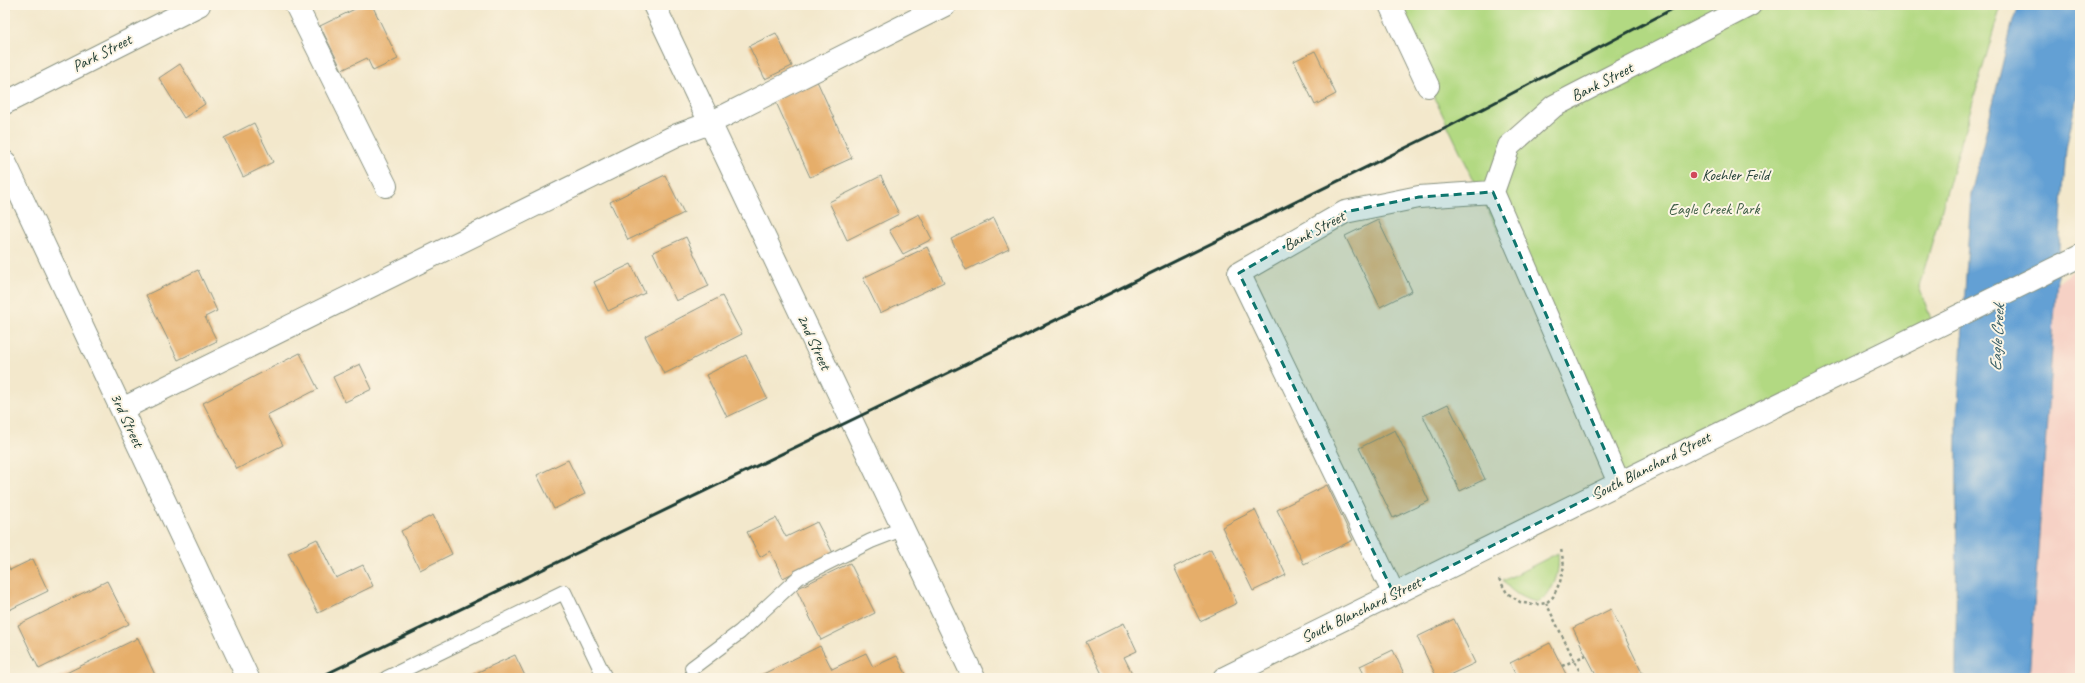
<svg xmlns="http://www.w3.org/2000/svg" width="2085" height="683" viewBox="0 0 2085 683" font-family="Caveat,sans-serif">
	<style>
		.built { fill: #f6d1c5 }
		.green { fill: #b2d982; stroke: #688b5b }
		.water { fill: #63a0d4; stroke: #416e84 }
		.building { fill: #e6ae6a }
		.lines { fill: none; stroke-linecap: round; stroke-linejoin: round }
		.lane-casing { stroke: #899280; stroke-width: 16 }
		.street-casing { stroke: #899280; stroke-width: 24 }
		.secondary-casing { stroke: #899280; stroke-width: 24 }
		.path { stroke: #899280; stroke-width: 2.5; stroke-dasharray: 3 3; stroke-linecap: butt }
		.lane { stroke: #fff; stroke-width: 14 }
		.street { stroke: #fff; stroke-width: 22 }
		.secondary { stroke: #fff; stroke-width: 22 }
		.rail { stroke: #1f3d34; stroke-width: 3 }
		.marked { fill: #0f766e; fill-opacity: 0.2; stroke: #0f766e; stroke-width: 3; stroke-dasharray: 8 5; stroke-linejoin: round }
		.poi-dot { fill: #d1495b; stroke: #fcf5e5; stroke-width: 1.5 }
		.labels { text-anchor: middle; dominant-baseline: central; stroke-width: 4; stroke-linejoin: round; paint-order: stroke }
		.street-label { font-size: 16px; fill: #1f3d34; stroke: #fcf5e5 }
		.poi-label { font-size: 16px; fill: #1f3d34; stroke: #fcf5e5; text-anchor: start }
		.park-label { font-size: 16px; fill: #3c5c44; stroke: #fcf5e5 }
		.water-label { font-size: 17px; font-style: italic; fill: #335b64; stroke: #fcf5e5 }
	</style>
	<rect width="100%" height="100%" fill="#fcf5e5"/>
	<filter id="ink" filterUnits="userSpaceOnUse"><feTurbulence type="fractalNoise" baseFrequency=".025" numOctaves="2"/><feDisplacementMap in="SourceGraphic" scale="8" xChannelSelector="R" yChannelSelector="G"/><feConvolveMatrix kernelMatrix="1 2 1 2 8 2 1 2 1" color-interpolation-filters="sRGB"/></filter>
	<filter id="wash" filterUnits="userSpaceOnUse"><feTurbulence type="fractalNoise" baseFrequency=".012" numOctaves="4" result="noise"/><feDisplacementMap in="SourceGraphic" scale="16" xChannelSelector="R" yChannelSelector="G"/><feGaussianBlur stdDeviation="0.9" result="paint"/><feColorMatrix in="noise" values="0 0 0 0 0 0 0 0 0 0 0 0 0 0 0 0 0 1.4 0 .05"/><feComposite in="paint" operator="in"/></filter>
	<g filter="url(#wash)">
		<rect width="100%" height="100%" fill="#f3e8cc"/>
		<path class="built" d="M2080,266V678H2029L2056,284Z"/>
		<path class="green" d="M1390,5H2001L1919,287L1934,327L1619,483Z
			M1558,553C1560,572 1555,591 1538,602C1522,599 1513,593 1503,581Z"/>
		<path class="water" d="M2020,5H2080V81L2066,149L2029,678H1956L1957,420L1971,194L2013,20Z"/>
		<g id="blocks">
			<path class="building" d="M5,5H15L7,9Z
				M363,5H372L398,59L373,71L367,58L342,70L320,26Z
				M776,33L792,66L765,79L749,46Z
				M1315,51L1336,94L1315,105L1294,61Z
				M180,64L205,104L184,118L159,78Z
				M817,81L852,158L810,177L775,100Z
				M254,123L273,162L243,177L224,138Z
				M665,175L684,213L628,240L610,202Z
				M881,176L899,214L847,240L829,202Z
				M919,214L932,239L903,254L889,230Z
				M994,218L1009,249L966,270L951,239Z
				M1378,220L1412,291L1380,307L1345,236Z
				M686,237L709,286L676,301L653,252Z
				M927,247L944,282L880,313L863,278Z
				M631,264L645,293L608,311L594,282Z
				M198,270L217,311L205,317L217,341L178,360L146,295Z
				M722,296L742,334L664,374L645,336Z
				M300,353L318,389L267,415L283,445L237,469L203,403Z
				M746,355L767,398L727,417L706,375Z
				M360,364L372,389L345,402L333,377Z
				M1448,404L1485,479L1460,491L1423,416Z
				M1395,430L1429,501L1393,518L1359,448Z
				M568,460L585,494L554,509L537,475Z
				M1327,485L1353,540L1304,564L1277,510Z
				M1255,510L1286,575L1253,591L1222,527Z
				M433,515L452,554L420,570L401,531Z
				M776,518L786,537L817,522L833,553L783,578L770,551L760,557L747,532Z
				M317,539L336,578L363,565L373,586L318,613L288,553Z
				M1211,549L1237,603L1200,621L1174,567Z
				M5,559L10,570L33,559L48,591L5,612Z
				M850,563L875,613L821,640L796,589Z
				M107,581L129,624L39,669L18,625Z
				M1611,609L1645,678H1598L1586,655L1573,628Z
				M1454,619L1475,663L1443,678H1437L1417,637Z
				M1124,623L1137,651L1124,657L1133,675L1127,678H1104L1086,642Z
				M138,638L155,675L148,678H56Z
				M1550,643L1568,678H1517L1510,663Z
				M820,646L832,669L866,653L873,667L897,656L908,678H755Z
				M1393,650L1406,678H1366L1360,666Z
				M515,655L526,678H465Z"/>
		</g>
	</g>
	<g filter="url(#ink)">
		<use href="#blocks" fill-opacity="0" stroke="#899280" stroke-width="1"/>
		<g class="lines">
			<g class="lane-casing">
				<path id="lane" d="M692,668L740,632L799,577L871,541L902,529
					M387,678L564,592L605,678"/>
			</g>
			<g class="street-casing">
				<path id="street" d="M296,5L386,186
					M654,5L974,678
					M1390,5L1428,86
					M5,103L199,5
					M5,162L248,678
					M1493,192L1619,483
					M122,409L677,135L710,123L945,5
					M1394,594L1239,273L1345,212L1419,197L1493,192L1509,146L1554,106L1750,5"/>
			</g>
			<g class="secondary-casing">
				<path id="secondary" d="M1224,678L2080,256"/>
			</g>
			<path class="path" d="M1499,579L1507,593L1520,602L1533,605L1546,603L1553,597L1560,582L1564,566L1561,549
				M1546,603L1583,678
				M1562,666L1586,655"/>
			<use href="#lane" class="lane"/>
			<use href="#street" class="street"/>
			<use href="#secondary" class="secondary"/>
			<path class="rail" d="M318,678L891,401L1448,127L1680,5"/>
		</g>
	</g>
	<path class="marked" d="M1493,192L1619,483L1394,594L1239,273L1345,212L1419,197Z"/>
	<circle class="poi-dot" cx="1694" cy="175" r="4"/>
	<g class="labels">
		<g class="street-label">
			<text transform="translate(102 53) rotate(-27)">Park Street</text>
			<text transform="translate(1602 82) rotate(-27)">Bank Street</text>
			<text transform="translate(1314 231) rotate(-28)">Bank Street</text>
			<text transform="translate(814 342) rotate(65)">2nd Street</text>
			<text transform="translate(127 420) rotate(65)">3rd Street</text>
			<text transform="translate(1651 466) rotate(-27)">South Blanchard Street</text>
			<text transform="translate(1361 610) rotate(-26)">South Blanchard Street</text>
		</g>
		<g class="poi-label">
			<text x="1702" y="175">Koehler Feild</text>
		</g>
		<g class="park-label">
			<text x="1714" y="209">Eagle Creek Park</text>
		</g>
		<g class="water-label">
			<text transform="translate(1997 338) rotate(-87)">Eagle Creek</text>
		</g>
	</g>
	<rect width="2085" height="683" fill="none" stroke="#fcf5e5" stroke-width="20"/>
</svg>
